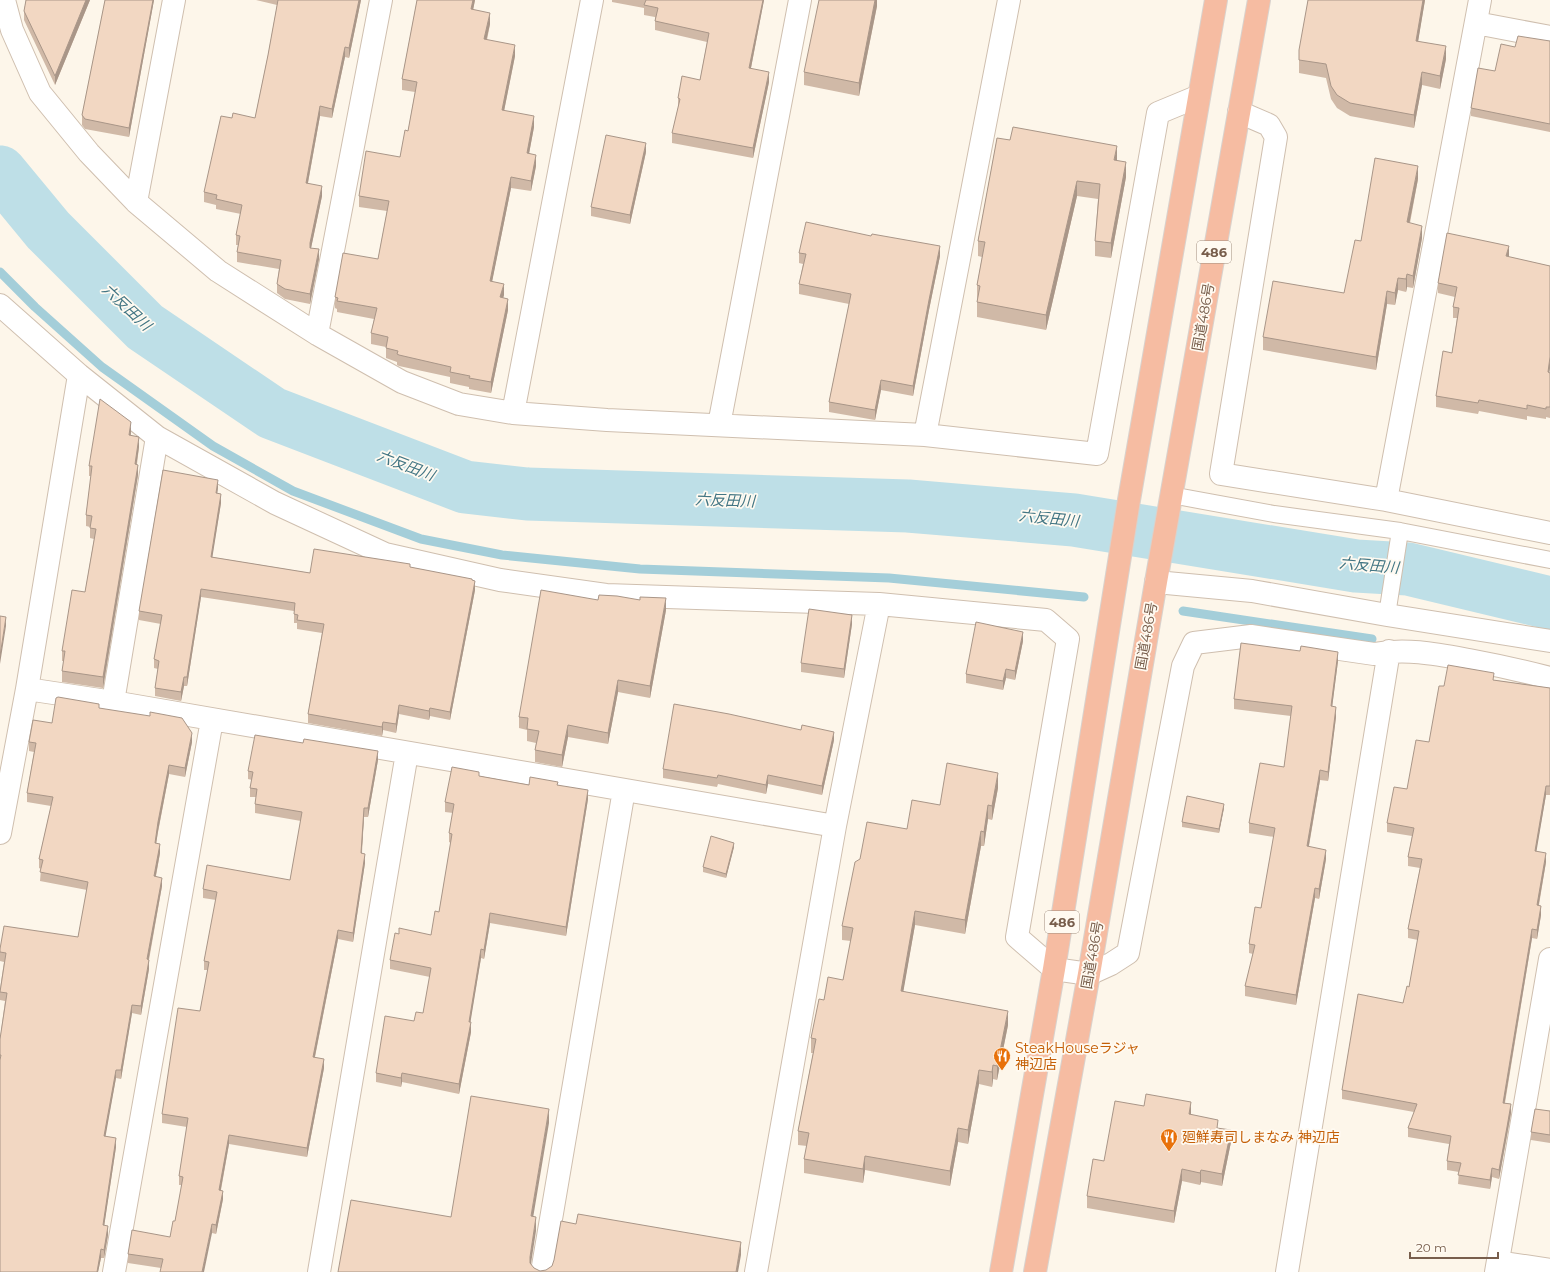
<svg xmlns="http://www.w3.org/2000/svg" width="1550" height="1272" viewBox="0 0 1550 1272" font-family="Montserrat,'Noto Sans JP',sans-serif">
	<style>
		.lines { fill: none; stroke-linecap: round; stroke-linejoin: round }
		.stream { stroke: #a4ced9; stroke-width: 9 }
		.river { stroke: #bedfe7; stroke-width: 53 }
		.lane-casing { stroke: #cfbfaf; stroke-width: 18 }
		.street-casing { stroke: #cfbfaf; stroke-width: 24 }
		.highway-casing { stroke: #d9d2cd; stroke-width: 24 }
		.lane { stroke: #fff; stroke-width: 16 }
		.street { stroke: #fff; stroke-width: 22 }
		.highway { stroke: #f6bca2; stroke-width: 22 }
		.wall { fill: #d0b9a7 }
		.shaded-wall { fill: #a99688 }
		.building { fill: #f2d7c2; stroke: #a99688 }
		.labels { text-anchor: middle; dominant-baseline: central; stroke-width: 3.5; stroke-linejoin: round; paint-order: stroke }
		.shield { fill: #fffaf1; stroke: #a08d7e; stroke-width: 1 }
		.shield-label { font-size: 13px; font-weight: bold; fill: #785e4c }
		.street-label { font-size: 14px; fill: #785e4c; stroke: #fffaf1 }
		.food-label { font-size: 14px; fill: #c56008; stroke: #fffaf1; text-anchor: start }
		.water-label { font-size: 15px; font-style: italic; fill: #437684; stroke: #fffaf1 }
	</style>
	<rect width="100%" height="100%" fill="#fdf6ea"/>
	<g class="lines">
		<path class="stream" d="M0,272L35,307L102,367L213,446L293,491L421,539L502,555L640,569L889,578L1084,597
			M1183,611L1372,639"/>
		<path class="river" d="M0,172L48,230L145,327L272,413L465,487L527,494L908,506L1074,520L1356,566L1408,569L1550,603"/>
		<g class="lane-casing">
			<path id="lane" d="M1171,495L1274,514L1400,531L1550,560
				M1387,615L1400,531"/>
		</g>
		<g class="street-casing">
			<path id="street" d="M4,0L12,30L40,93L89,153L136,202L218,271L317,334L402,382L459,404L513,413L607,420L925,435L1097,454L1158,113L1199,96
				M1476,23L1550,37
				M1239,112L1269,125L1276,137L1221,474L1386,500L1480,0
				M136,202L174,0
				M0,305L79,375L157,437L275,503L385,554L500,580L606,595L879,604L1046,620L1068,639L1017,937L1054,969L1089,974L1111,964L1128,953L1183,666L1194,643L1251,636L1374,654C1406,648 1436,654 1469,660C1496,665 1523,671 1550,678
				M317,334L381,0
				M513,413L592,0
				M719,425L800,0
				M925,435L1009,0
				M1386,500L1550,533
				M1156,582L1252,591L1387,615L1550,641
				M27,689L113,702L835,826
				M113,702L157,437
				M0,833L27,689L79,375
				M1498,1262L1550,1270
				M114,1272L212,720
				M319,1272L407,753
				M542,1272L624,790
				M756,1272L835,826L879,604
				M1287,1272L1389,651
				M1496,1272L1550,959"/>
		</g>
		<g class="highway-casing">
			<path id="highway" d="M1001,1272L1054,969L1129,500L1216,0
				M1035,1272L1089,974L1156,582L1259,0"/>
		</g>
		<use href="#lane" class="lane"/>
		<use href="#street" class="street"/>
		<use href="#highway" class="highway"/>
	</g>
	<path class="wall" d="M26,0H90L55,85L24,20V11Z
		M105,0H154L129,137L85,129L82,125V115Z
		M256,0H361L349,58L345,57L332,118L320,116L308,183L322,196L311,248L319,259L310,304L285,299L277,293V284L279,269L237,262V252L238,245H236V235L241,214L216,209V205L204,202V192L232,118H255L268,55L277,5Z
		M417,0H475L473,10L490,24L487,40L515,56L504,111L534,127L529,154L536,166L531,191L511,188L492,281L504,295L503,298L508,310L491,393L469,389V387L450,383V377L399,366L397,365V362L386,358V347L371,344V333L374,319L337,312V309L335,308V297L378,259L387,211L359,207V196L400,157L408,131L415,92L402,90V79Z
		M612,0H764L751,68L769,82L753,158L672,143V133L678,108V98L700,80L707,42L655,30V17L644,15V8L612,2Z
		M877,0V6L859,96L804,85V72Z
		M1308,0H1425L1418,41L1446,59L1440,89L1422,85L1414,128L1350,116L1337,108L1331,99L1326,78L1299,73V60Z
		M1550,41V132L1471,116V108L1495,71L1515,47Z
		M997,138L1117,161L1126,177L1111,258L1095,256V241L1098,199L1077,196L1046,330L977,317V285L982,257L978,256V241Z
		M646,152L630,224L591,216V207Z
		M1418,179L1410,223L1422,238L1413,288L1407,287L1406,292L1398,290L1395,305L1387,304L1376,370L1263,350V337L1344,293L1361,241Z
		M799,253L940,256L929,310L913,396L881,390L875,420L829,412V402L849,304L799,294V284L803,264L799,263Z
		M1509,257L1550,266V368L1549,372L1550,373V418L1546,417V419L1527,416V420L1479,411L1478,414L1436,407V396L1452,353L1457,318H1453V307L1455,297L1438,293V283Z
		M131,432V435L139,447L137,464L138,475L103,688L62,682V671L64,661H62V651L85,592L94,539L90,538V527L86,526V515L91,476H89V466Z
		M218,488L217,493L221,503L212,557L310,573L410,567L472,580L475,590L450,720L430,716L429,720L399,714L396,733L383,730L382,736L308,723V714L322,633L297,629V623H294V611L201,597L187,686H184L181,701L155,696V688L158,669L154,668V659L161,624L139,620V611Z
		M666,610L650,698L618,692L608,744L568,737L562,767L535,762V750L536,743L527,741V730L519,728V717Z
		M852,624L844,678L801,672V663Z
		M1023,641L1015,680L1006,678L1003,690L966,683V674Z
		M1338,661L1332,707L1336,717L1328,781L1320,780L1309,846L1326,859L1319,899L1315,898L1296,1005L1245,996V986L1253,954L1249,953V944L1261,908L1274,837L1249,833V823L1284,767L1291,716L1234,709V699Z
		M1494,680L1550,688V795H1546L1536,851L1546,862L1539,905L1541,915L1537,939L1532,938L1505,1103L1511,1113L1507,1136L1499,1179L1492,1177L1490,1189L1458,1184L1459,1172L1447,1170V1161L1449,1144L1408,1137V1128L1414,1112L1342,1099V1090L1403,1003L1409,987L1418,940L1408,938V929L1420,868L1408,866V857L1412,836L1387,832V823L1407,789L1429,742L1444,686Z
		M99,708L192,742L185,777L169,774L156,843L160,853L156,876L162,886L149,960V969L141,1015L132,1013L121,1079L116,1078L105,1136L116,1147L104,1226L108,1235L104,1258H101L98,1272H0V1039L5,1001L0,1000V989L4,962L0,961V949L78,937L87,890L40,881L41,869L39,868V859L51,806L27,802V793L34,752L29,751V742L52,723Z
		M834,740L822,795L768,784L766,794L718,784L717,787L663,778V769Z
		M378,760L368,817H364L362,853L365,863L353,942L338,939L315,1057L324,1068L307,1157L229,1144L221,1190L223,1199L216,1234L212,1233L161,1268L128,1263V1254L170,1237L175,1221L182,1185H179V1176L187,1127L162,1123V1114L200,1011L208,970H204V961L216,900L203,898V889L290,880L301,821L255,813V804L256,797H250V788L252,780L248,779V771Z
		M479,776L529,785H558L588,799L566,936L490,923L484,959L481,958L470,1022L471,1032L459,1094L402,1082L401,1087L376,1082V1073L414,1021L423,1013L430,977L390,969V960L399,934L431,935L439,912L451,843L449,842V833L453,813L445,812V802Z
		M998,788L992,820L988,819L984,846H981L965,934L915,925L903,991L1008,1025L997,1080L993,1079L992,1087L979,1084L968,1144L958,1142L950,1186L865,1170L863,1183L804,1173V1159L807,1146L798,1145V1131L813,1053H811V1038L824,1000L843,980L851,941L842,940V926L907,829L940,805Z
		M1224,808L1219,833L1182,827V822Z
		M734,847L726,878L703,872V867Z
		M1550,1111V1143L1531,1140V1132Z
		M1191,1115L1218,1128L1231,1142L1222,1186L1201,1182L1200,1185L1182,1181L1174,1223L1087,1208V1196L1104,1161Z"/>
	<path class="shaded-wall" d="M86,0H90L55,85V76Z
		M153,0H154L129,137V128Z
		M359,0H361L349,58V48Z
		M473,0H475L471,20V9Z
		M763,0H764L749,78V68Z
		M875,0H877V6L859,96V83Z
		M1423,0H1425L1416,54V41Z
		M490,13V24L484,50V39Z
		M515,45V56L502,121V110Z
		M1446,46V59L1440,89V76Z
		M345,47V57L332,118V109Z
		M769,72V82L753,158V148Z
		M1422,72V85L1414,128V115Z
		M320,106V116L306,193V183Z
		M534,116V127L527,164V153Z
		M646,143V152L630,224V215Z
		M1117,146V161L1114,160Z
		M536,155V166L531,191V181Z
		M1126,162V177L1111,258V243Z
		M1418,166V179L1407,235V222Z
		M511,177V188L490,292V281Z
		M1077,181V196L1046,330V315Z
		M322,186V196L310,253V243Z
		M1422,226V238L1413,288V276Z
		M940,246V256L929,310L913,396V386L929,300Z
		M1509,246V257L1506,256Z
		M319,249V259L310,304V294Z
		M1407,274V287L1406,292V279Z
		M1398,278V290L1395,305V293Z
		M504,284V295L500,308V297Z
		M1387,291V304L1376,370V357Z
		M508,299V310L491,393V382Z
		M1550,357V368L1548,383V372Z
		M881,380V390L875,420V410Z
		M131,422V432L129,446V435Z
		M139,437V447L135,474V464Z
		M138,465V475L103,688V677Z
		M218,480V488L216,502V493Z
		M221,494V503L211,566V557Z
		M475,581V590L450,720V712Z
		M201,589V597L187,686V677Z
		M666,598V610L650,698V686Z
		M852,615V624L844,678V669Z
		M6,617V626L0,664V656Z
		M1023,632V641L1015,680V671Z
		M1338,652V661L1331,716V706Z
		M1006,669V678L1003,690V681Z
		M184,677V686L181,701V692Z
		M618,680V692L608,744V733Z
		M399,705V714L396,733V724Z
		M1336,707V717L1328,781V772Z
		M430,708V716L429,720V711Z
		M383,722V730L382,736V727Z
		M568,725V737L562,767V755Z
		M834,732V740L822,795V786Z
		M192,733V742L185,777V768Z
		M378,751V760L368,817V808Z
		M169,765V774L158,831L155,852V843L158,822Z
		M1320,770V780L1307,856V846Z
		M998,773V788L992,820V806Z
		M768,775V784L766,794V785Z
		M1546,786V795L1535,860V851Z
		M588,790V799L566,936V927Z
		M1224,804V808L1219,833V829Z
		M988,805V819L984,846V832Z
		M364,808V817L361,862V853Z
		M981,831V846L965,934V920Z
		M734,843V847L726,878V874Z
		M160,844V853L154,885V876Z
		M1326,850V859L1319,899V889Z
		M1546,853V862L1537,914V905Z
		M365,854V863L353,942V933Z
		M162,878V886L147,968V959Z
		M1315,888V898L1296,1005V995Z
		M1541,906V915L1537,939V930Z
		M915,911V925L901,1005V991Z
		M490,913V923L484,959V950Z
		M1532,929V938L1503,1112V1103Z
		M338,930V939L313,1066V1057Z
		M481,949V958L469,1031V1022Z
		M149,960V969L141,1015V1006Z
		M132,1005V1013L121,1079V1070Z
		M1008,1011V1025L997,1080V1066Z
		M471,1022V1032L459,1094V1084Z
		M324,1059V1068L307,1157V1148Z
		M993,1065V1079L992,1087V1072Z
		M116,1070V1078L104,1145V1136Z
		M979,1070V1084L968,1144V1130Z
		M402,1073V1082L401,1087V1078Z
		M1191,1102V1114L1189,1126V1114Z
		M1511,1104V1113L1499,1179V1170Z
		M549,1109V1123L531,1230V1216Z
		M958,1128V1142L950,1186V1171Z
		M1231,1130V1142L1222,1186V1174Z
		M229,1135V1144L219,1199V1190Z
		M116,1138V1147L103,1234V1225Z
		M865,1156V1170L863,1183V1169Z
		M1492,1168V1177L1490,1189V1180Z
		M1182,1169V1181L1174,1223V1211Z
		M1201,1170V1182L1200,1185V1173Z
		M223,1191V1199L216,1234V1225Z
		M536,1217V1231L530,1270V1257Z
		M212,1224V1233L204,1272H202Z
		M108,1226V1235L104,1258V1250Z
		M741,1242V1255L738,1272H736Z
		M101,1249V1258L98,1272H97Z"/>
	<path class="building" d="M26,0H86L55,76L24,11Z
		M105,0H153L129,128L85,119L82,115Z
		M278,0H359L349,48L345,47L332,109L320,106L306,183L322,186L310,243V248L319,249L310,294L285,289L277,284L281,260L237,252L240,236L236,235L242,205L216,199L217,195L204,192L221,116L232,118L233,113L255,118L268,55Z
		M417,0H473L471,9L490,13L484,39L515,45L502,110L534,116L527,153L536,155L531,181L511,177L490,281L504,284L500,297L508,299L491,382L469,378L470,376L450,372L451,367L399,355L397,354L398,351L386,348L388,337L371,333L377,308L337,301L338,298L335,297L343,253L378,259L389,201L359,196L366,151L400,157L405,130L408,131L417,82L402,79Z
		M646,0H763L749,68L769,72L753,148L672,133L680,99L678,98L682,76L700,80L709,33L655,21L658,8L644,5Z
		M819,0H875L859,83L804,72Z
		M1308,0H1423L1416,41L1446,46L1440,76L1422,72L1414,115L1350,103L1337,95L1331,86L1326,64L1299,60V50Z
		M1518,36L1550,41V124L1471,108L1478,68L1495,71L1501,44L1515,47Z
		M1013,127L1117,146L1114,160L1126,162L1111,243L1095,241L1100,184L1077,181L1046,315L977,302L980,286L977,285L985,242L978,241L997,138L1010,140Z
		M606,135L646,143L630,215L591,207Z
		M1375,158L1418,166L1407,222L1422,226L1413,276L1407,274L1406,279L1398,278L1395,293L1387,291L1376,357L1263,337L1273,281L1344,293L1355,240L1361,241Z
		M806,222L871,236L872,234L940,246L929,300L913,386L881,380L875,410L829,402L851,294L799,284L806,254L799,253Z
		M1447,233L1509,246L1506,256L1550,266V357L1548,372L1550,373V407H1546V409L1527,405V409L1479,400L1478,403L1436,396L1443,351L1452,353L1459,308L1453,307L1457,287L1438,283Z
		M100,399L131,422L129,435L139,437L135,464L138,465L103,677L62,671L65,651H62L72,590L85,592L96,529L90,528L92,516L86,515L92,466H89Z
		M163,470L218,480L216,493L221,494L211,557L310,573L314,549L410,564V567L472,579V580L475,581L450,712L430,708L429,711L399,705L396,724L383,722L382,727L308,714L324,624L297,620L298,615L294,614L295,603L201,589L187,677H184L181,692L155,688L159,661L154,659L162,615L139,611Z
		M541,590L598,600L599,595L617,596L640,600V597L666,598L650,686L618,680L608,733L568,725L562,755L535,750L539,731L527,729L528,718L519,717Z
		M809,609L852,615L844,669L801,663Z
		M0,616L6,617L0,656Z
		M976,622L1023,632L1015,671L1006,669L1003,681L966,674Z
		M1241,643L1300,651L1301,646L1338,652L1331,706L1336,707L1328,772L1320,770L1307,846L1326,850L1319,889L1315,888L1296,995L1245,986L1255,945L1249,944L1255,907L1261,908L1275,828L1249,823L1260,763L1284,767L1292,706L1234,699Z
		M1448,665L1494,673L1493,680L1550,688V786H1546L1535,851L1546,853L1537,905L1541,906L1537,930L1532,929L1503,1103L1511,1104L1507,1127L1499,1170L1492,1168L1490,1180L1458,1175L1461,1163L1447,1161L1451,1136L1408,1128L1417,1104L1342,1090L1358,994L1403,1003L1407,986L1409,987L1419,931L1408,929L1422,859L1408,857L1414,828L1387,823L1394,787L1407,789L1416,740L1429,742L1439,686H1444Z
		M58,697L99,704V708L150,716V712L182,718L192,733L185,768L169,765L158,822L155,843L160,844L154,876L162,878L147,959L149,960L141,1006L132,1005L121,1070H116L104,1136L116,1138L103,1225L108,1226L104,1250L101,1249L97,1272H0V1060L1,1055H0V1039L7,993L0,992L6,953L0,952V949L4,926L78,937L88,882L40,872L43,860L39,859L53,797L27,793L36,743L29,742L33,720L52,723L56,698Z
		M674,704L729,714L801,730L802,725L834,732L822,786L768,775L766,785L718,775L717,778L663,769Z
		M255,735L303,743L304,739L378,751L368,808H364L361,853L365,854L353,933L338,930L313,1057L324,1059L307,1148L229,1135L219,1190L223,1191L216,1225L212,1224L202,1272H160L163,1259L128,1254L132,1230L170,1237L173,1221H175L183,1177L179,1176L188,1118L162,1114L178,1008L200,1011L209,962L204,961L217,892L203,889L207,865L290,880L302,812L255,804L257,789L250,788L253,772L248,771Z
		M947,763L998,773L992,806L988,805L984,832L981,831L965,920L915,911L901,991L1008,1011L997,1066L993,1065L992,1072L979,1070L968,1130L958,1128L950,1171L865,1156L863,1169L804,1159L809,1133L798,1131L816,1039L811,1038L819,999L824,1000L828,977L843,980L853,928L842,926L855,862L860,859L867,822L907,829L912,800L940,805Z
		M452,767L479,772V776L529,785L530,777L558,782L557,785L588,790L566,927L490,913L484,950L481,949L469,1022H471L459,1084L402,1073L401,1078L376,1073L385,1016L414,1021L416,1012L423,1013L431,968L390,960L395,933L399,934V928L431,935L435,911L439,912L452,834L449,833L454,804L445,802Z
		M1187,796L1224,804L1219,829L1182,822Z
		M711,836L734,843L726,874L703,867Z
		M1146,1094L1191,1102L1189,1114L1218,1120L1217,1128L1231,1130L1222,1174L1201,1170L1200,1173L1182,1169L1174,1211L1087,1196L1093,1159L1104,1161L1115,1101L1144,1106Z
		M471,1096L549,1109L531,1216L536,1217L530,1257V1263L534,1268L540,1271L546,1270L552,1266L554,1260L561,1221L576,1224L578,1214L741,1242L736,1272H338L351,1200L451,1217Z
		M1535,1109L1550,1111V1135L1531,1132Z"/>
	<defs>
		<g id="restaurant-pin" transform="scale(0.9)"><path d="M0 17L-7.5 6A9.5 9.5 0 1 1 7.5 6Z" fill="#e8710a" stroke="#fffaf1"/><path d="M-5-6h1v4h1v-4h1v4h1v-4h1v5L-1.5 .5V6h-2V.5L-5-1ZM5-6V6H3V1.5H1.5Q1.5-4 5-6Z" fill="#fff"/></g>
	</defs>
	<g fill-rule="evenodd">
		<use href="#restaurant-pin" x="1002" y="1056"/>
		<use href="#restaurant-pin" x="1169" y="1137"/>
	</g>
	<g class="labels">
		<g class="shield">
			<rect x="1197" y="241" width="34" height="22" rx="3"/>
			<rect x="1045" y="911" width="34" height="22" rx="3"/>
		</g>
		<g class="shield-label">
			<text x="1214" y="252">486</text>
			<text x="1062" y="922">486</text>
		</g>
		<g class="street-label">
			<text transform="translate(1203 317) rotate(-80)">国道486号</text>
			<text transform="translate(1146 636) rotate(-80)">国道486号</text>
			<text transform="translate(1092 955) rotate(-80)">国道486号</text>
		</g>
		<g class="food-label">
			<text x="1015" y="1048">SteakHouseラジャ<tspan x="1015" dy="16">神辺店</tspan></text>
			<text x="1182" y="1137">廻鮮寿司しまなみ 神辺店</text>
		</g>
		<g class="water-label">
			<text transform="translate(127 307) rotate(43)">六反田川</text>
			<text transform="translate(406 465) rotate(21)">六反田川</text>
			<text transform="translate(725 500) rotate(2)">六反田川</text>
			<text transform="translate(1049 518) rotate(6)">六反田川</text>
			<text transform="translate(1369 565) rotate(5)">六反田川</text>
		</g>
	</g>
	<path d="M1410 1252v6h88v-6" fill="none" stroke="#785e4c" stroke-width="2"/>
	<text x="1416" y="1252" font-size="12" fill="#785e4c" stroke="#fffaf1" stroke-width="3" paint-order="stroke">20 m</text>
</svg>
